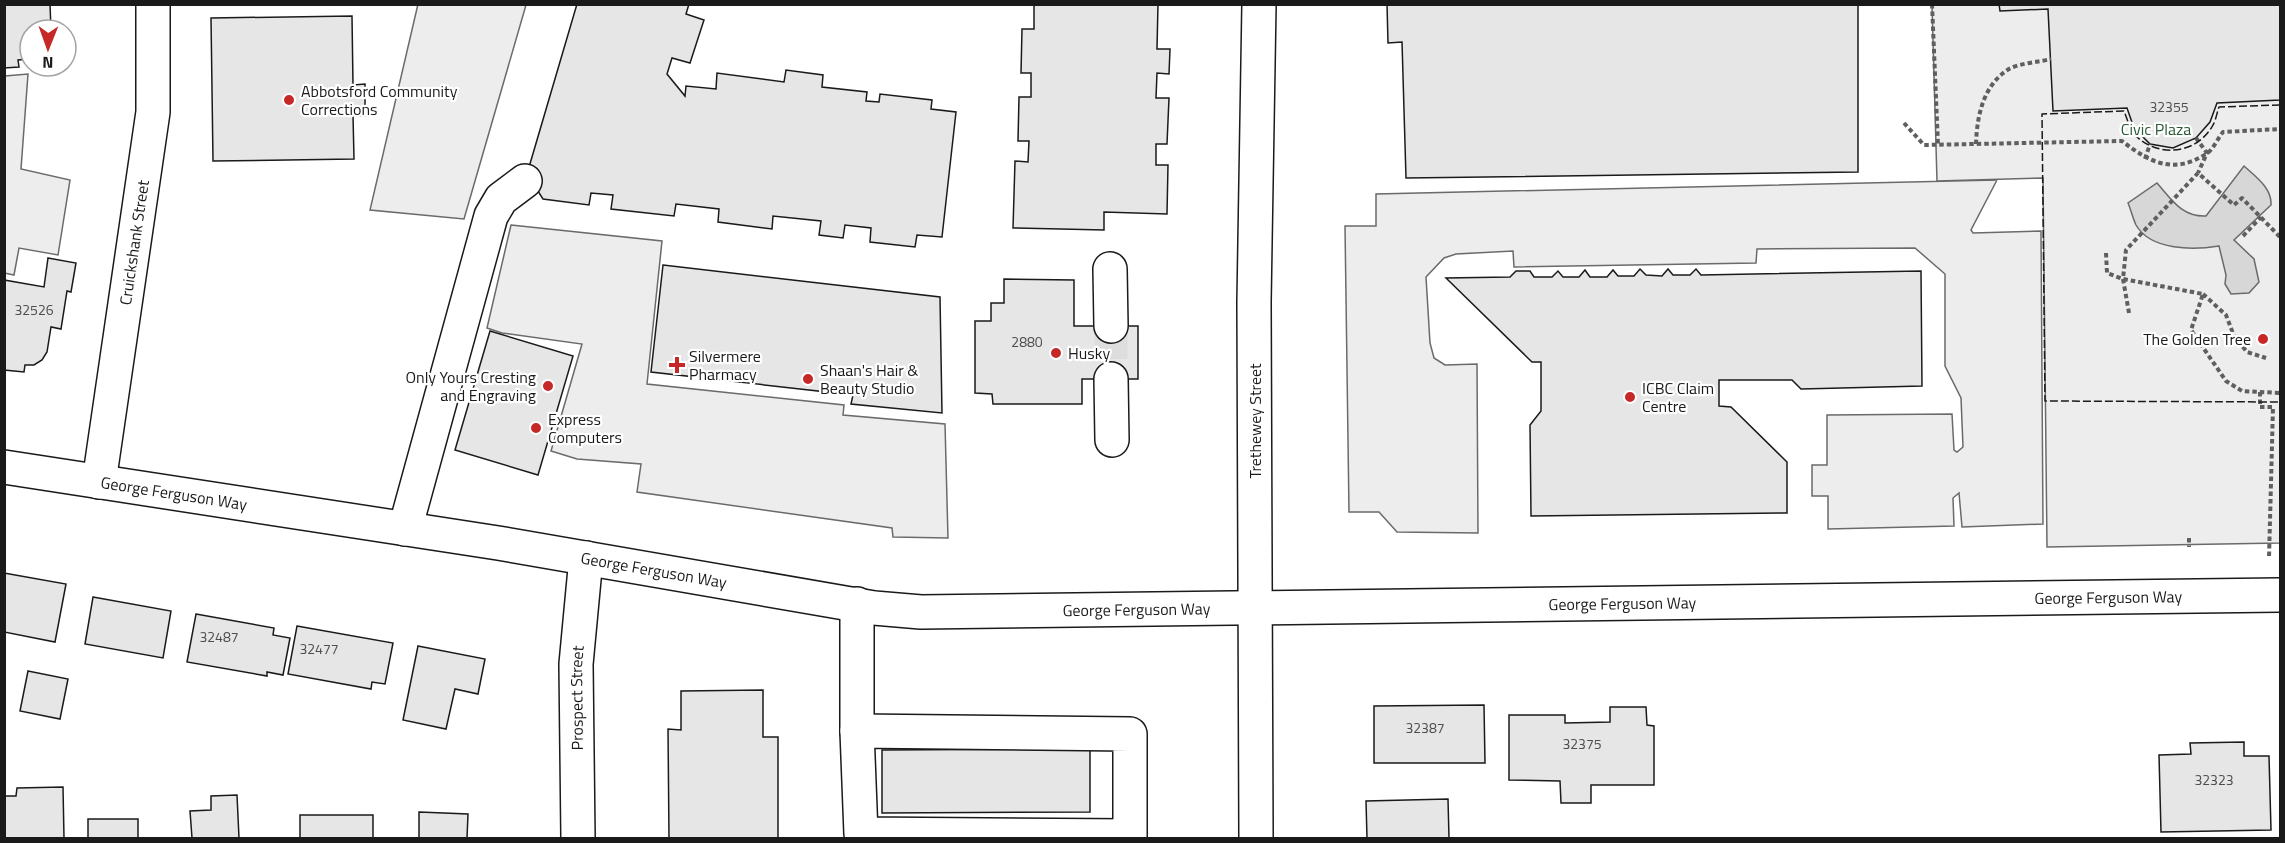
<svg xmlns="http://www.w3.org/2000/svg" width="2285" height="843" viewBox="0 0 2285 843" font-family="'Titillium Web',sans-serif">
	<style>
		.built { fill: #ededed; stroke: #6a6a6a; stroke-width: 1.5 }
		.water { fill: #d7d7d7; stroke: #6a6a6a; stroke-width: 1.5 }
		.building { fill: #e6e6e6; stroke: #1a1a1a; stroke-width: 1.5 }
		.lines { fill: none; stroke-linecap: round; stroke-linejoin: round }
		.minor-tunnel { stroke: #ddd; stroke-width: 33; stroke-dasharray: 33 16; stroke-linecap: butt }
		.minor-casing { stroke: #1a1a1a; stroke-width: 36 }
		.major-casing { stroke: #1a1a1a; stroke-width: 36 }
		.path { stroke: #5f5f5f; stroke-width: 4; stroke-dasharray: 4.5 3; stroke-linecap: butt }
		.minor { stroke: #fff; stroke-width: 33 }
		.major { stroke: #fff; stroke-width: 33 }
		.fence { stroke: #1a1a1a; stroke-width: 1.5; stroke-dasharray: 8 3; stroke-linecap: butt }
		.poi-dot { fill: #c62828; stroke: #fff; stroke-width: 2 }
		.labels { text-anchor: middle; dominant-baseline: central; stroke-width: 4.5; stroke-linejoin: round; paint-order: stroke }
		.number-label { font-size: 14px; fill: #4d4d4d }
		.poi-label { font-size: 16px; fill: #1a1a1a; stroke: #fff; text-anchor: start }
		.park-label { font-size: 16px; fill: #2b5a34; stroke: #fff }
		.street-label { font-size: 16px; fill: #1a1a1a; stroke: #fff }
	</style>
	<rect width="100%" height="100%" fill="#fff"/>
	<path class="built" d="M418,4L526,5L464,219L370,210Z
		M1932,5H2280V543L2047,547L2043,178L1937,181Z
		M28,74L21,169L70,180L58,255L19,248L14,275L4,273L5,76Z
		M1997,180L1971,230L1973,233L2041,231L2043,524L1962,527L1959,493L1953,498L1954,526L1828,529V496H1812V465H1827V415L1952,414L1954,450L1957,452L1963,447L1961,398L1945,366V274L1915,248L1757,249L1756,263L1514,267L1513,251L1456,254L1444,258L1426,277L1430,343L1434,358L1445,365L1477,364L1478,533L1397,532L1379,512H1349L1345,226H1376V194Z
		M511,225L662,241L647,384L844,405L843,415L945,424L948,538L893,537L892,528L637,492L641,464L577,459L551,451L582,344L502,333L487,328Z"/>
	<path class="water" d="M2244,166C2256,177 2272,188 2271,205L2234,240L2254,259L2259,282L2249,293L2231,294L2225,284L2226,275L2219,246C2194,250 2151,251 2136,225C2133,219 2131,210 2128,203L2157,183C2172,200 2182,217 2206,216Z"/>
	<path class="building" d="M4,4H50L51,30H30V59L18,60L19,67L4,68Z
		M577,4H689L686,14L704,20L690,63L672,58L667,74L685,96L686,86L716,89L717,73L784,82L786,70L823,75L822,87L867,92L866,101L879,102L880,94L932,100L931,109L956,112L942,237L917,235L915,247L870,242L871,228L845,225L843,238L819,235L821,221L773,216L772,229L718,222L719,209L676,204L674,216L611,209L613,195L591,193L589,205L543,199L527,174Z
		M1158,4L1157,49H1170L1169,74L1157,73L1156,98H1169L1167,144H1156V165H1168L1167,214L1104,212V230L1013,228L1015,161L1028,162L1029,141H1018L1019,97H1031V73H1021L1022,29H1034V5L1023,4Z
		M1387,4H1858V172L1406,178L1402,42L1388,43Z
		M1999,4H2280V100L2217,103L2210,122L2196,138L2173,148L2150,144L2134,128L2127,108L2053,111L2048,9L2000,11Z
		M352,16L353,85L365,84V116L353,115L354,159L213,161L211,18Z
		M48,258L76,263L71,292L67,291L61,329L51,327L47,352L42,360L34,365H25L24,372L4,370V280L44,287Z
		M663,265L940,297L942,413L851,404L853,395L651,372Z
		M1640,269L1646,275L1662,276L1668,269L1673,275H1690L1696,269L1701,275L1921,271L1922,386L1801,389L1792,380H1719V406L1731,407L1787,462V513L1531,516L1530,425L1541,411V362H1532L1446,278L1510,277L1516,271H1530L1534,277H1552L1558,271L1563,277H1579L1585,270L1590,277H1607L1613,270L1618,276H1634Z
		M1004,279L1074,280V326H1138V379H1082V404H993L992,394L975,393V321H991V303H1004Z
		M490,331L573,356L538,475L455,450Z
		M4,573L66,584L55,642L4,632Z
		M93,597L171,611L163,658L85,644Z
		M196,614L274,628L273,635L290,638L283,675L267,672V676L187,662Z
		M297,626L393,643L385,684L372,682L371,689L288,674Z
		M418,646L485,659L478,694L455,689L446,729L403,720Z
		M28,671L68,679L60,719L20,711Z
		M763,690V737H778V838H669L668,729L681,730V691Z
		M1484,705L1485,763H1374V706Z
		M1610,707H1646L1647,725L1654,726V785H1591V803H1561L1560,781L1509,780V715H1565V723L1610,722Z
		M2244,742V756H2269L2271,830L2161,832L2159,755L2191,754L2190,743Z
		M1090,749V812L882,813V750Z
		M63,787L64,838H4V796H16L17,788Z
		M237,795L239,838H192L190,811L211,810V796Z
		M1448,799L1449,838H1367L1366,801Z
		M419,812L468,814L467,838H419Z
		M300,815H373V838H300Z
		M88,819H138V838H88Z"/>
	<g class="lines">
		<path class="minor-tunnel" d="M1111,326V379"/>
		<g class="minor-casing">
			<g id="minor">
				<path d="M1110,269L1111,326"/>
				<path d="M1111,379L1112,440"/>
				<path id="s1" d="M99,482L153,112V4"/>
				<path d="M405,529L491,216L501,199L525,181"/>
				<path d="M857,604V731"/>
				<path id="s2" d="M578,838L576,664L586,558"/>
				<path d="M1130,838V734L857,731L861,834L1130,836"/>
			</g>
		</g>
		<g class="major-casing">
			<g id="major">
				<path id="s3" d="M4,467L498,543L874,608L921,612L2280,595"/>
				<path d="M1256,838L1254,302L1259,4"/>
			</g>
		</g>
		<path class="path" d="M1932,4L1938,145
			M1904,123L1924,145L2122,141C2149,162 2173,175 2206,154C2213,150 2218,138 2223,132L2280,129
			M2196,138L2207,153L2198,173
			M1976,144C1977,116 1983,85 2009,69C2020,63 2039,62 2051,59
			M2145,159L2150,144
			M2243,236L2261,217
			M2106,253L2107,273L2123,279L2203,294L2191,330L2226,381L2242,391L2280,393
			M2203,294L2226,315L2234,336L2247,352L2266,358
			M2129,313L2123,279L2126,250L2198,173L2234,205L2242,198L2280,237
			M2260,392V407H2273L2269,558
			M2189,538V547"/>
		<use href="#minor" class="minor"/>
		<use href="#major" class="major"/>
		<path class="fence" d="M2280,105L2219,107C2217,112 2216,120 2213,125C2196,156 2155,158 2133,133C2129,127 2127,118 2124,111L2042,114L2045,401L2280,402"/>
	</g>
	<g class="poi-dot">
		<circle cx="289" cy="100" r="6"/>
		<circle cx="2263" cy="339" r="6"/>
		<circle cx="1056" cy="353" r="6"/>
		<path d="M674 356h6v6h6v6h-6v6h-6v-6h-6v-6h6z"/>
		<circle cx="808" cy="379" r="6"/>
		<circle cx="548" cy="386" r="6"/>
		<circle cx="1630" cy="397" r="6"/>
		<circle cx="536" cy="428" r="6"/>
	</g>
	<g class="labels">
		<g class="number-label">
			<text x="2169" y="106">32355</text>
			<text x="34" y="309">32526</text>
			<text x="1027" y="341">2880</text>
			<text x="219" y="636">32487</text>
			<text x="319" y="648">32477</text>
			<text x="1425" y="727">32387</text>
			<text x="1582" y="743">32375</text>
			<text x="2214" y="779">32323</text>
		</g>
		<g class="poi-label">
			<text x="301" y="91">Abbotsford Community<tspan x="301" dy="18">Corrections</tspan></text>
			<text x="2251" y="339" text-anchor="end">The Golden Tree</text>
			<text x="1068" y="353">Husky</text>
			<text x="689" y="356">Silvermere<tspan x="689" dy="18">Pharmacy</tspan></text>
			<text x="820" y="370">Shaan's Hair &amp;<tspan x="820" dy="18">Beauty Studio</tspan></text>
			<text x="536" y="377" text-anchor="end">Only Yours Cresting<tspan x="536" dy="18">and Engraving</tspan></text>
			<text x="1642" y="388">ICBC Claim<tspan x="1642" dy="18">Centre</tspan></text>
			<text x="548" y="419">Express<tspan x="548" dy="18">Computers</tspan></text>
		</g>
		<g class="park-label">
			<text x="2156" y="129">Civic Plaza</text>
		</g>
		<g class="street-label">
			<text stroke="none"><textPath href="#s1" startOffset="242">Cruickshank Street</textPath></text>
			<text transform="translate(1255 421) rotate(-90)">Trethewey Street</text>
			<text stroke="none"><textPath href="#s3" startOffset="172">George Ferguson Way</textPath></text>
			<text stroke="none"><textPath href="#s3" startOffset="658">George Ferguson Way</textPath></text>
			<text stroke="none"><textPath href="#s3" startOffset="2116">George Ferguson Way</textPath></text>
			<text stroke="none"><textPath href="#s3" startOffset="1630">George Ferguson Way</textPath></text>
			<text stroke="none"><textPath href="#s3" startOffset="1144">George Ferguson Way</textPath></text>
			<text stroke="none"><textPath href="#s2" startOffset="140">Prospect Street</textPath></text>
		</g>
	</g>
	<rect width="2285" height="843" fill="none" stroke="#1a1a1a" stroke-width="12"/>
	<g transform="translate(48 48) rotate(181)"><circle r="28" fill="#ffffff" stroke="#a3a3a3" stroke-width="1.5"/>
	<path d="M0-4.5L10 22L0 15L-10 22Z" fill="#c62828"/>
	<text y="-9" font-size="16" font-weight="bold" text-anchor="middle" fill="#1a1a1a">N</text>
	</g>
</svg>
